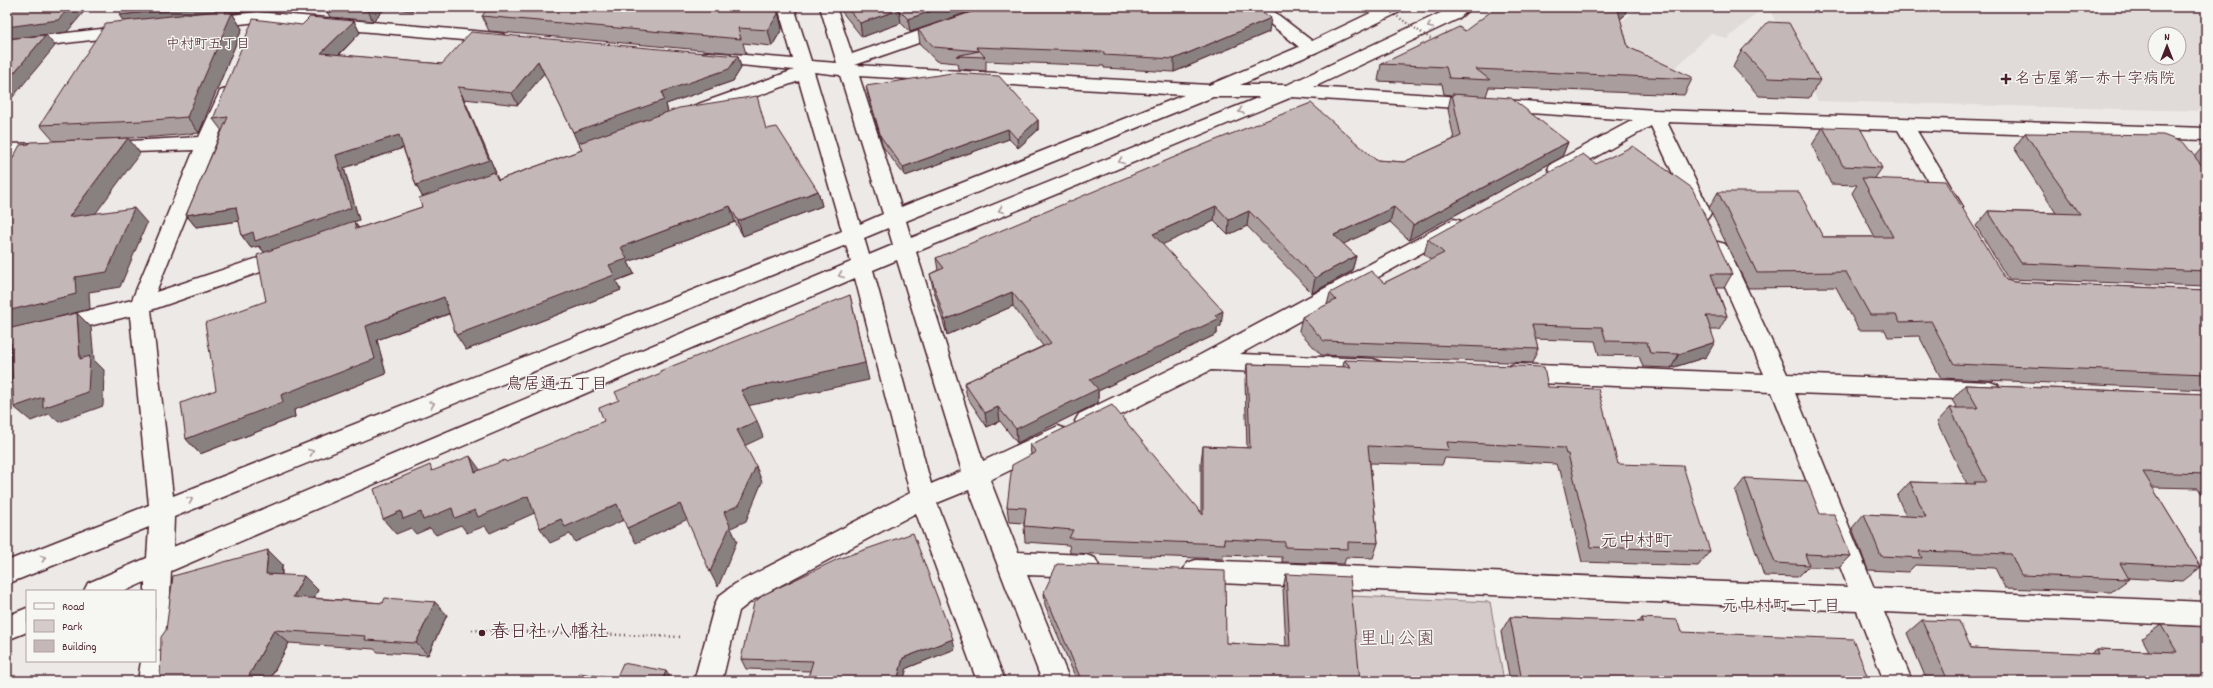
<svg xmlns="http://www.w3.org/2000/svg" width="2213" height="688" viewBox="0 0 2213 688" font-family="Dekko,'Klee One',sans-serif">
	<style>
		.built { fill: #e0dad8; fill-rule: evenodd }
		.green { fill: #d4cbca; stroke: #8f757a }
		.lines { fill: none; stroke-linecap: round; stroke-linejoin: round }
		.minor-casing { stroke: #4a1f2b; stroke-width: 3 }
		.path { stroke: #4a1f2b; stroke-width: 2.5; stroke-dasharray: 1 3.5; stroke-linecap: butt }
		.minor { fill: #f6f6f2; fill-rule: evenodd }
		.path-bridge { stroke: #4a1f2b; stroke-width: 2; stroke-dasharray: 1 2.5; stroke-linecap: butt }
		.wall { fill: #a99d9d; stroke: #4a1f2b; fill-rule: evenodd }
		.shaded-wall { fill: #898080; stroke: #4a1f2b }
		.building { fill: #c4b7b7; stroke: #4a1f2b }
		.oneway { stroke: #a99598 }
		.poi-dot { fill: #4a1f2b; stroke: #f6f6f2; stroke-width: 1.5 }
		.labels { text-anchor: middle; dominant-baseline: central; stroke-width: 3; stroke-linejoin: round; paint-order: stroke }
		.far-neighbourhood-label { font-size: 14px; fill: #4a1f2b; stroke: #f6f6f2 }
		.poi-label { font-size: 16px; fill: #4a1f2b; stroke: #f6f6f2; text-anchor: start }
		.neighbourhood-label { font-size: 17px; fill: #4a1f2b; stroke: #f6f6f2 }
		.quarter-label { font-size: 18px; fill: #4a1f2b; stroke: #f6f6f2 }
		.near-poi-label { font-size: 19px; fill: #4a1f2b; stroke: #f6f6f2; text-anchor: start }
		.near-park-label { font-size: 19px; fill: #6c4a53; stroke: #f6f6f2 }
	</style>
	<rect width="100%" height="100%" fill="#ece9e6"/>
	<filter id="ink" filterUnits="userSpaceOnUse"><feTurbulence type="fractalNoise" baseFrequency=".025" numOctaves="2"/><feDisplacementMap in="SourceGraphic" scale="8" xChannelSelector="R" yChannelSelector="G"/><feConvolveMatrix kernelMatrix="1 2 1 2 8 2 1 2 1" color-interpolation-filters="sRGB"/></filter>
	<g filter="url(#ink)">
		<path class="built" d="M1639,7H1764L1727,39L1711,33L1666,77L1594,45Z
			M1768,7H2206V111L1818,101ZM2155,34H2179V58H2155Z"/>
		<path class="green" d="M1351,596L1490,602L1504,681H1359Z"/>
		<g class="lines">
			<g class="minor-casing">
				<path id="minor" d="M778,7H794L811,61L837,63L820,7H836L852,54L988,7H1012L1010,11L855,65L1209,85L1299,47L1249,7H1268L1312,41L1383,7H1404L1402,11L1317,52L1240,85H1287L1453,7H1472L1458,19L1314,87L1655,110L2206,128V140L1917,131L1963,207L1960,212L1953,214L1946,212L1898,130L1667,122L1711,213L1708,218L1701,220L1694,218L1691,213L1651,126L1565,174L1558,175L1551,174L1548,169L1551,164L1633,120L1292,97L916,252L983,461L1058,426L1066,429L1070,436L1066,443L990,480L1018,552L1086,555L1095,558L1099,566L1095,574L1086,577L1027,575L1070,681H1042L969,490L937,503L1005,681H977L916,513L753,600L739,611L722,681H694L715,604L719,596L735,584L910,493L855,278L171,571L168,639L164,648L158,650L164,652L167,661L166,681H138L141,661H155V591H145V582L125,591H84L88,583L147,558L149,527L7,584V561L149,505L130,316L7,346V330L132,300L194,150L104,153L97,151L95,147L97,143L199,137L220,91L226,89L232,91L235,95L156,292L288,248L295,250L298,255L295,260L151,310L173,496L842,231L799,81L704,115L697,117L690,115L688,111L690,107L794,70L709,62L703,61L700,57L703,53L709,52L793,59ZM814,72L840,75L883,214L860,224ZM859,76L1184,95L901,207ZM1213,97H1260L911,238L906,221ZM888,228L893,245L869,255L864,238ZM846,245L851,262L173,547L174,517ZM897,260L962,471L931,484L873,270Z
					M257,12L497,33L503,34L506,38L503,42L497,43L257,22L205,28L199,27L196,23L199,19L205,18Z
					M127,26L133,27L136,31L133,35L7,50V40Z
					M48,143L55,145L57,149L55,153L7,156V144Z
					M1454,219L1461,221L1464,226L1461,231L1240,354L1373,359L1381,362L1384,368L1381,374L1373,377L1211,370L1095,428L1087,430L1079,428L1075,421L1079,414L1200,355Z
					M1718,242L1725,244L1728,249L1787,374L1990,382L1998,385L2001,391L1998,397L1990,400L1795,393L1874,588L2206,602V626L1884,612L1912,681H1884L1857,611L1196,582L1187,579L1183,571L1187,563L1196,560L1848,587L1772,392L1515,382L1507,379L1504,373L1507,367L1515,364L1764,374L1708,249L1711,244Z
					M27,608V632L7,640V616Z"/>
			</g>
			<path class="path" d="M472,630L683,637"/>
			<use href="#minor" class="minor"/>
			<path class="path-bridge" d="M1383,7L1434,41"/>
		</g>
		<path class="wall" d="M125,7H244L243,12L229,13H232L242,29L199,133L155,137L54,141L40,125L124,21Z
			M324,7H416L412,11L386,8L373,21L330,17Z
			M777,7L782,29L772,46L743,43L746,54L489,31L482,16Z
			M838,7H983L910,32L901,23L862,37Z
			M1626,11L1624,16L1620,19L1628,47L1692,79L1684,95L1489,87L1486,96L1568,142L1562,157L1409,240L1390,222L1343,244L1356,256L1352,271L1312,293L1247,226L1228,235L1214,221L1162,244L1221,326L1217,328V334L1098,391V403L1017,443L1000,421L987,427L967,397L964,383L1043,346L1013,306L947,335L933,288L930,274L938,270L936,258L1376,160L1404,162L1454,139L1448,109L1451,95L1444,94L1442,84L1378,81L1381,64L1465,31Z
			M354,21L360,33L339,55L442,64L738,56L741,68L733,81L666,104L668,112L766,129L818,191L822,206L743,236L735,222L628,262L634,274L616,281L621,290L466,350L449,314L377,340L386,374L294,410L295,417L200,454L186,439L216,390L266,301L264,252L259,246L251,248L242,236L239,221L196,227L186,215L222,131L213,119L302,25ZM544,73L582,150L498,180L495,173H496L464,99L518,105ZM403,148L416,185L423,197L422,207L359,228L354,222L359,220L344,168Z
			M918,30L1269,32L1174,72L1104,68V66L986,61V71L958,69L957,63L936,61L920,44Z
			M1742,50L1820,80L1809,98L1759,96L1733,67Z
			M866,86L1038,120V130L1018,148L1009,139L905,176L883,147L868,96Z
			M1823,127L1882,168L1875,178L2006,280L2014,282L2206,290V390L1941,378L1919,336L1888,337L1885,330H1859L1836,287L1748,288L1709,208L1718,192L1823,237H1875L1852,193L1857,185L1831,184L1812,145Z
			M2025,133L2194,157L2206,143V286L2008,279L1976,226L1988,211L2056,213L2014,148Z
			M1428,239L1732,274L1724,288H1717L1727,316L1719,330H1711L1706,357L1671,368L1643,367L1639,356L1599,355L1595,341L1535,339L1538,349L1532,363L1321,355L1299,331L1302,317L1327,305L1330,293L1384,283L1431,260L1424,254Z
			M1344,360L1548,387L1618,464L1710,551L1698,566L1582,562L1560,470H1558L1556,464L1445,458L1442,465L1370,463L1378,543L1373,558L1346,557L1344,564L1282,562V557L1223,555V559L1070,553L1069,545L1025,542L1024,526V523L1009,522L1007,507L1031,455L1030,445L1201,512V462L1203,446L1247,448L1245,380L1247,364L1343,367Z
			M1965,385L2206,394V500L2198,488L2152,487L2201,567L2183,581L2128,578L2129,579L2111,592L2005,588L1995,568L1915,565L1908,572L1868,570L1852,528L1864,514L1906,516L1897,496L1910,482L1967,484L1937,422L1950,408H1957L1952,400Z
			M1745,478L1820,514L1851,556L1839,568L1808,567L1798,577L1764,576L1735,491Z
			M282,564V575L318,590L314,598L383,603L435,602L447,615L428,655L378,652L374,649L289,643L269,681Z
			M1286,574L1360,681H1077L1045,605L1044,592L1226,643L1286,646L1283,588Z
			M1510,617L1639,622L1642,618L1681,632L1869,681H1510L1501,632Z
			M1922,620L1971,648L2090,654L2097,649L2149,651L2142,638L2161,625L2206,681H1927L1907,633Z
			M955,649L907,668L903,681H807L810,671L746,669L741,659Z"/>
		<path class="shaded-wall" d="M70,7H88L67,32L7,39V27Z
			M193,7H244L243,12L228,13H232L242,29L199,133L187,117L126,25L119,15Z
			M372,7H386V8L373,21L368,11Z
			M411,7H416L412,11Z
			M777,7L782,29L772,46L768,30Z
			M943,7H983L910,32L908,19Z
			M1621,7H1631L1626,11L1624,16L1611,26L1618,10Z
			M899,10L901,23L862,37L860,23Z
			M1271,18L1269,32L1174,72V59Z
			M354,21L360,33L328,65L321,53Z
			M46,35L55,46L7,104V81Z
			M738,56L741,68L733,81L666,104L668,113L578,144L573,132L662,92Z
			M538,61L544,73L518,105L512,93Z
			M458,87L464,99L496,173H495L502,187L423,198L416,185Z
			M1038,120V130L1018,148L1017,139Z
			M1008,129L1009,139L905,176L903,167Z
			M399,135L406,147L344,168L359,220L354,222L364,236L265,253L259,246L251,248L242,236L336,155Z
			M128,138L140,153L82,232L69,217Z
			M1568,142L1562,157L1409,240L1413,225Z
			M818,191L822,206L743,236L738,221Z
			M730,206L735,222L628,262L634,274L616,281L621,290L466,350L456,335L609,265L621,247Z
			M1216,206L1214,221L1153,249V234Z
			M236,207L246,220L196,227L186,215Z
			M1394,207L1390,222L1331,250L1334,235Z
			M134,208L147,223L120,287L89,292L90,309L7,330V311Z
			M1249,211L1247,226L1228,235L1229,220Z
			M1356,256L1352,271L1312,293L1315,278Z
			M1012,292L1013,306L947,335L945,320Z
			M850,295L869,380L747,406L741,390Z
			M444,297L453,312L377,340L386,374L294,410L295,417L200,454L186,439L281,395L366,326Z
			M1223,311L1221,326L1217,328V334L1098,391V403L1017,443L1016,429L1090,380Z
			M77,313L91,327L94,360L104,370L103,406L59,422L49,414L31,421L14,407L80,359Z
			M1715,342L1706,357L1671,368L1679,354Z
			M11,343L26,357L7,389V349Z
			M998,407L1000,421L987,427L985,413Z
			M757,421L763,437L744,446L737,430Z
			M470,456L481,471L475,472Z
			M756,466L762,482L746,521L731,528L737,541L718,587L710,572L724,512Z
			M528,496L539,511L490,533L485,526L467,533L461,525L436,535L430,528L416,534L411,528L396,534L383,519L401,511L421,512L452,508L475,510Z
			M617,504L626,519L575,542L570,534L550,543L540,528L561,519Z
			M680,504L688,519L636,543L627,528Z
			M268,550L282,564L281,587L266,574Z
			M304,576L318,590L307,610L293,597Z
			M435,602L447,615L428,655L416,643Z
			M274,630L289,643L269,681H246Z
			M953,639L955,649L907,668L903,681H897L903,658Z
			M666,671L673,681H662Z"/>
		<path class="building" d="M7,7H70L58,20L7,27Z
			M125,7H193L119,15Z
			M324,7H372L368,11Z
			M489,7H777L778,14L768,30L738,28L741,39L482,16Z
			M846,7H943L908,19L899,10L860,23Z
			M986,7H1256L1271,18L1174,59L1104,55V52L976,47L985,57L956,56L979,51L934,47L918,30Z
			M1497,7H1621L1618,10L1628,47L1692,77V79L1476,69L1490,80L1449,78L1446,67L1381,64L1459,27L1465,31Z
			M226,10L225,13H232L187,117L142,121L40,125L106,23Z
			M310,17L354,21L321,53L442,64L471,32L738,56L729,69L662,92L664,100L573,132L538,61L512,93L458,87L489,160L416,185L399,135L336,155L351,208L255,241L253,232L242,236L236,207L186,215L228,117L213,119L253,19L302,25Z
			M1768,22L1789,23L1820,80L1768,78L1742,50Z
			M46,35L7,81V39Z
			M952,73L999,76L1038,120L1017,139L1008,129L903,167L881,137L866,86Z
			M1452,94L1511,98L1568,142L1413,225L1394,207L1334,235L1356,256L1315,278L1249,211L1229,220L1216,206L1153,234L1223,311L1215,315L1218,319L1090,380L1098,389L1016,429L998,407L985,413L964,383L1051,343L1012,292L945,320L930,274L944,268L936,258L1208,143L1311,103L1376,160L1404,162L1461,136Z
			M757,96L766,129L777,127L818,191L738,221L730,206L621,247L627,259L609,265L614,275L456,335L444,297L366,326L375,359L281,395L283,402L186,439L181,403L216,390L205,323L266,301L257,255L354,221L356,229L422,207L419,198L494,172L498,180L582,150L579,143L679,108Z
			M1823,127L1860,128L1882,168L1843,166Z
			M2025,133L2163,135L2184,143L2206,171V271L2021,263L1988,211L2080,214Z
			M128,138L69,217L134,208L107,272L75,277L76,294L7,311V169L20,145L29,144L31,142Z
			M1633,146L1692,188L1732,274H1711L1727,316H1706L1715,342L1679,354L1650,353L1647,342L1606,341L1602,327L1532,325L1538,349L1324,341L1302,317L1336,300L1330,293L1371,271L1384,283L1444,253L1428,239L1583,154L1596,164Z
			M1862,178L1946,181L2006,280L2014,282L2206,290V374L1954,364L1931,321L1900,322L1896,315H1870L1846,272L1757,273L1718,192H1799L1823,237H1893Z
			M850,295L865,363L741,390L757,421L737,430L756,466L739,505L724,512L730,526L710,572L680,504L627,528L617,504L565,527L561,519L540,528L528,496L478,517L475,510L455,518L452,508L423,520L421,512L403,519L401,511L383,519L374,489L430,465L432,471L470,456L475,472L505,460L506,462L604,421L599,408L619,400L615,392L661,373L660,371Z
			M77,313L80,359L90,356L88,392L43,408V397L14,407L11,343L7,349V329Z
			M1344,360L1544,367L1548,387L1598,389L1618,464L1683,466L1710,551L1591,547L1568,454H1566L1564,448L1447,442L1449,450L1368,446L1378,543L1348,542V549L1285,547V542L1224,539L1225,544L1069,538L1073,530L1024,526L1026,508L1007,507L1012,465L1036,452L1030,445L1112,405L1203,515V446L1250,448L1247,364L1351,367Z
			M1965,385L2206,394V474L2143,472L2201,567L2120,563L2129,579L2021,575L2011,554L1919,551L1922,558L1881,556L1864,514L1926,517L1910,482L1976,484L1974,482H1987L1950,408H1978Z
			M1745,478L1807,481L1820,514H1834L1851,556L1805,554L1809,565L1775,563Z
			M913,533L953,639L903,658L897,681H807L813,661L741,659L754,603L763,595L838,559Z
			M268,550L266,574L304,576L293,597L383,603L385,598L435,602L416,643L365,640L366,636L274,630L246,681H160L161,637L166,630L173,576Z
			M1057,564L1225,571L1226,643L1290,646L1286,574L1350,577L1360,681H1103V679L1080,677L1044,592Z
			M1510,617L1643,622L1642,618L1677,620L1681,632L1853,639L1869,681H1522Z
			M1922,620L1959,621L1971,648L2099,654L2097,649L2177,652L2161,625L2206,627V681H1948Z
			M623,663L666,671L662,681H576L580,673L616,679Z"/>
		<defs><path id="oneway-chevron" d="M-2-3.5L2.5 0L-2 3.5" fill="none" stroke-width="1.6" stroke-linecap="round" stroke-linejoin="round"/></defs>
		<g class="oneway">
			<use href="#oneway-chevron" transform="translate(1430 26) rotate(155)"/>
			<use href="#oneway-chevron" transform="translate(1241 111) rotate(158)"/>
			<use href="#oneway-chevron" transform="translate(1121 161) rotate(158)"/>
			<use href="#oneway-chevron" transform="translate(1001 210) rotate(158)"/>
			<use href="#oneway-chevron" transform="translate(841 275) rotate(157)"/>
			<use href="#oneway-chevron" transform="translate(432 404) rotate(-22)"/>
			<use href="#oneway-chevron" transform="translate(311 452) rotate(-22)"/>
			<use href="#oneway-chevron" transform="translate(190 500) rotate(-22)"/>
			<use href="#oneway-chevron" transform="translate(43 558) rotate(-21)"/>
		</g>
	</g>
	<g class="poi-dot">
		<path d="M2004 73h4v4h4v4h-4v4h-4v-4h-4v-4h4z"/>
		<circle cx="482" cy="633" r="4"/>
	</g>
	<g class="labels">
		<g class="far-neighbourhood-label">
			<text x="208" y="45">中村町五丁目</text>
		</g>
		<g class="poi-label">
			<text x="2015" y="79">名古屋第一赤十字病院</text>
		</g>
		<g class="neighbourhood-label">
			<text x="557" y="386">鳥居通五丁目</text>
			<text x="1781" y="608">元中村町一丁目</text>
		</g>
		<g class="quarter-label">
			<text x="1636" y="542">元中村町</text>
		</g>
		<g class="near-poi-label">
			<text x="490" y="633">春日社 八幡社</text>
		</g>
		<g class="near-park-label">
			<text x="1397" y="640">里山公園</text>
		</g>
	</g>
	<rect width="2213" height="688" fill="none" stroke="#f6f6f2" stroke-width="24"/>
	<rect x="12" y="12" width="2189" height="664" fill="none" stroke="#4a1f2b" stroke-width="1.5" filter="url(#ink)"/>
	<rect x="26" y="590" width="130" height="72" fill="#f6f6f2" stroke="#b1a0a2"/>
	<rect x="34" y="603" width="20" height="6" fill="#f6f6f2" stroke="#b1a0a2"/>
	<text x="62" y="610" font-size="12" fill="#4a1f2b">Road</text>
	<rect x="34" y="620" width="20" height="12" fill="#d4cbca" stroke="#b1a0a2"/>
	<text x="62" y="630" font-size="12" fill="#4a1f2b">Park</text>
	<rect x="34" y="640" width="20" height="12" fill="#c4b7b7" stroke="#b1a0a2"/>
	<text x="62" y="650" font-size="12" fill="#4a1f2b">Building</text>
	<g transform="translate(2167 46)"><circle r="19" fill="#f6f6f2" stroke="#b1a0a2"/>
	<path d="M0-3L7 15L0 10L-7 15Z" fill="#4a1f2b"/>
	<text y="-6" font-size="11" font-weight="bold" text-anchor="middle" fill="#4a1f2b">N</text>
	</g>
</svg>
